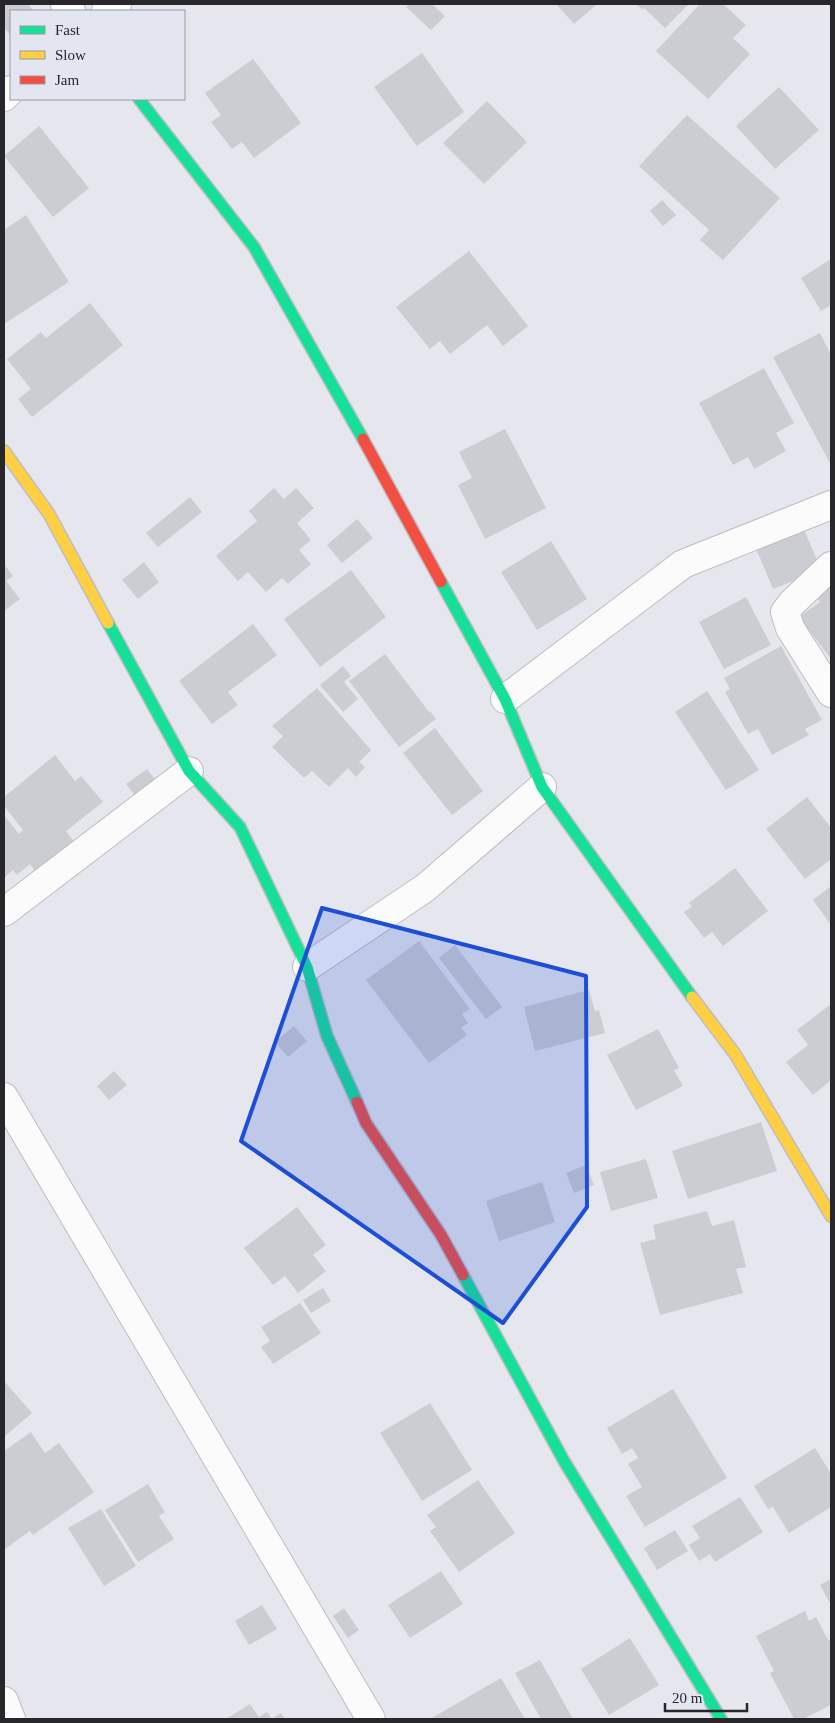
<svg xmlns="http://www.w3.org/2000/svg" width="835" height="1723" viewBox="0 0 835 1723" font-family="Georgia,serif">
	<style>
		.building { fill: #cccdd2 }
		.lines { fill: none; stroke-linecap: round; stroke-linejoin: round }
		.street-casing { stroke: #bdbdc3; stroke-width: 30 }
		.fast-casing { stroke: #bdbdc3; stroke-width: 14 }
		.slow-casing { stroke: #bdbdc3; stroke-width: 14 }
		.jam-casing { stroke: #bdbdc3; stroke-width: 14 }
		.street { stroke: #fbfbfc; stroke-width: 28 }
		.fast { stroke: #16e098; stroke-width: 11 }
		.slow { stroke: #ffcf43; stroke-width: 11 }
		.jam { stroke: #f24e42; stroke-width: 11 }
		.marked { fill: #1d4ed8; fill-opacity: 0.2; stroke: #1d4ed8; stroke-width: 4; stroke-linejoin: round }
	</style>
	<rect width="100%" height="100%" fill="#e6e7ee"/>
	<path class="building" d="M4,4H28L34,11H11V36L4,28Z
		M409,4H432L445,16L431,30L406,7Z
		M556,4H597L574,24Z
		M636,4H689L665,28L644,8L643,10Z
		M700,4H723L746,25L733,38L750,54L708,99L656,51Z
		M422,53L464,112L417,146L374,87Z
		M253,59L301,123L254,158L242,142L232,149L211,122L221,115L205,93Z
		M779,87L819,130L775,169L736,126Z
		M487,101L527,142L484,184L443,143Z
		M687,115L780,198L723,260L700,240L709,230L639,166Z
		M39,126L89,188L53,217L4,156Z
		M662,200L676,215L663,226L650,211Z
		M26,215L69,282L4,324V230Z
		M469,251L528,326L503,346L487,325L450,354L440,341L430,349L396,307Z
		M831,259V305L821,311L801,278Z
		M90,303L123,345L32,417L18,399L31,389L7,359L41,332L46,338Z
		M820,333L831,355V465L773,357Z
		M764,368L794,423L776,433L786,451L754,469L748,457L733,465L699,403Z
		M505,429L546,508L485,539L458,485L472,478L459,452Z
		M274,488L284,499L296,488L314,508L297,523L311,540L299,550L311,564L288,584L282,578L266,592L248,572L238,581L216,556L257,521L249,511Z
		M190,497L202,512L158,547L146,533Z
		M357,519L373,538L342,563L327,545Z
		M803,527L821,570L773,589L755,546Z
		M551,541L587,599L537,630L501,572Z
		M144,562L159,582L138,599L122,580Z
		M4,564L13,576L6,581L20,599L4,611Z
		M351,570L386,617L320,667L284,619Z
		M831,584V659L799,617L820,602L815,596Z
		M746,597L771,645L724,669L699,622Z
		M253,624L277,655L228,692L238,705L212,724L179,681Z
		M781,646L822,720L805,729L809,735L772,755L758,729L748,734L725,692L730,689L724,678Z
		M385,654L429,712L430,711L436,719L399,747L349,681Z
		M343,666L351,676L344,682L358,699L343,712L320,685Z
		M317,688L371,750L359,762L365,767L356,777L348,768L329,787L312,771L304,778L272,747L283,736L272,726Z
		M707,691L759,770L726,790L675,712Z
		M435,728L483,791L452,815L403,753Z
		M55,755L75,781L81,776L103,802L66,831L74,842L36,872L30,864L17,875L13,870L4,878V815L19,834L23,830L4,806V797Z
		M147,769L158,783L137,798L126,784Z
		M807,797L831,828V859L805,879L766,829Z
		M735,868L768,911L723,946L712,932L704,938L684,912L692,907L689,903Z
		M831,886V925L813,900Z
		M419,941L470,1009L462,1014L468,1023L461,1028L467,1035L429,1063L366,980Z
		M455,945L502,1007L486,1019L439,958Z
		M589,990L595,1011L599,1010L605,1033L535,1051L524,1007Z
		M831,1004V1080L813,1095L786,1062L808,1045L797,1030Z
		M294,1026L307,1041L288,1057L275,1042Z
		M658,1029L679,1068L674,1070L683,1086L636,1110L607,1055Z
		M114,1071L127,1085L109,1100L97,1086Z
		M761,1122L777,1171L688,1199L672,1151Z
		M646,1159L658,1198L611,1211L600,1172Z
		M586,1165L594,1185L574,1193L566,1173Z
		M542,1182L555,1222L499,1241L486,1201Z
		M297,1207L326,1245L313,1255L326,1271L298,1293L285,1276L273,1285L244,1248Z
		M707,1211L712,1226L734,1220L746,1267L736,1269L743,1293L660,1315L640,1243L656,1239L653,1225Z
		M323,1288L331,1301L311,1313L303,1300Z
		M300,1303L321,1333L273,1364L261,1347L270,1341L261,1327Z
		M4,1381L32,1413L4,1437Z
		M673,1389L727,1478L645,1527L626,1496L642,1487L628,1464L638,1458L632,1448L622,1454L607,1428Z
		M430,1403L472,1470L422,1501L380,1433Z
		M31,1432L45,1453L59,1443L94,1492L33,1535L30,1531L5,1549L4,1451Z
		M815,1448L831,1474V1507L789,1533L773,1507L768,1509L754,1486Z
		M478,1480L515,1533L459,1572L430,1531L436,1527L427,1515Z
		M148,1484L165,1512L159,1516L174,1539L138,1562L105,1510Z
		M740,1497L763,1532L715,1562L710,1554L699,1561L689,1545L700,1538L692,1526Z
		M101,1509L136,1566L104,1586L68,1528Z
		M675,1530L688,1551L657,1570L644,1548Z
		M441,1571L463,1604L410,1638L388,1605Z
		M831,1579V1605L820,1585Z
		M262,1605L277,1629L249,1645L235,1621Z
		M344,1608L359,1630L348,1638L333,1616Z
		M805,1611L809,1621L816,1617L828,1640L831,1639V1705L803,1719H794L770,1673L774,1671L756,1636Z
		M630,1638L659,1685L609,1715L581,1669Z
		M540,1660L573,1719H541L515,1673Z
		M501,1678L525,1719H430Z
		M250,1704L259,1717L267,1712L272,1719L281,1713L285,1719H226Z"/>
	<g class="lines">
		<g class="street-casing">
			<path id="street" d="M65,4L71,11
				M106,11L117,4
				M4,97L11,90
				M831,566L792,603L785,612L790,628L831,693
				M505,699L683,564L831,505
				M4,912L189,771
				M307,967L425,888L542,787
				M4,1097L371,1719
				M4,1701L11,1719"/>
		</g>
		<g class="fast-casing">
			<path id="fast" d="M139,99L254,247L363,439
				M441,582L505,699L542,787L692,997
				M108,623L189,771L240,827L307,967L327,1036L357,1102
				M463,1275L564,1461L721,1719"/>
		</g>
		<g class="slow-casing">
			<path id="slow" d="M4,451L49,514L108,623
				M692,997L735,1054L831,1216"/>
		</g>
		<g class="jam-casing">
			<path id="jam" d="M363,439L441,582
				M357,1102L366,1123L441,1235L463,1275"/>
		</g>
		<use href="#street" class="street"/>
		<use href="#fast" class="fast"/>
		<use href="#slow" class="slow"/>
		<use href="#jam" class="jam"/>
	</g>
	<path class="marked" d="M322,908L586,976L587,1207L503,1323L241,1141Z"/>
	<rect width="835" height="1723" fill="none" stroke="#26262b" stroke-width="10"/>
	<rect x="10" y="10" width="175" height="90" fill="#e3e5f1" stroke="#9799a2"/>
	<rect x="20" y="26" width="25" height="8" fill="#16e098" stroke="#9799a2"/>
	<text x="55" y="35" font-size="15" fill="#26262b">Fast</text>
	<rect x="20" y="51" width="25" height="8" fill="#ffcf43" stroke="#9799a2"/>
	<text x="55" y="60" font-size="15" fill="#26262b">Slow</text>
	<rect x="20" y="76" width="25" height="8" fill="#f24e42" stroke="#9799a2"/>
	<text x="55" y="85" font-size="15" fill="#26262b">Jam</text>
	<path d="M665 1703v8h82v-8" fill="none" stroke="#26262b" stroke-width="2.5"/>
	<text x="672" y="1703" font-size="15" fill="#26262b" stroke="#e3e5f1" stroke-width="4" paint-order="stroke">20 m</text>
</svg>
